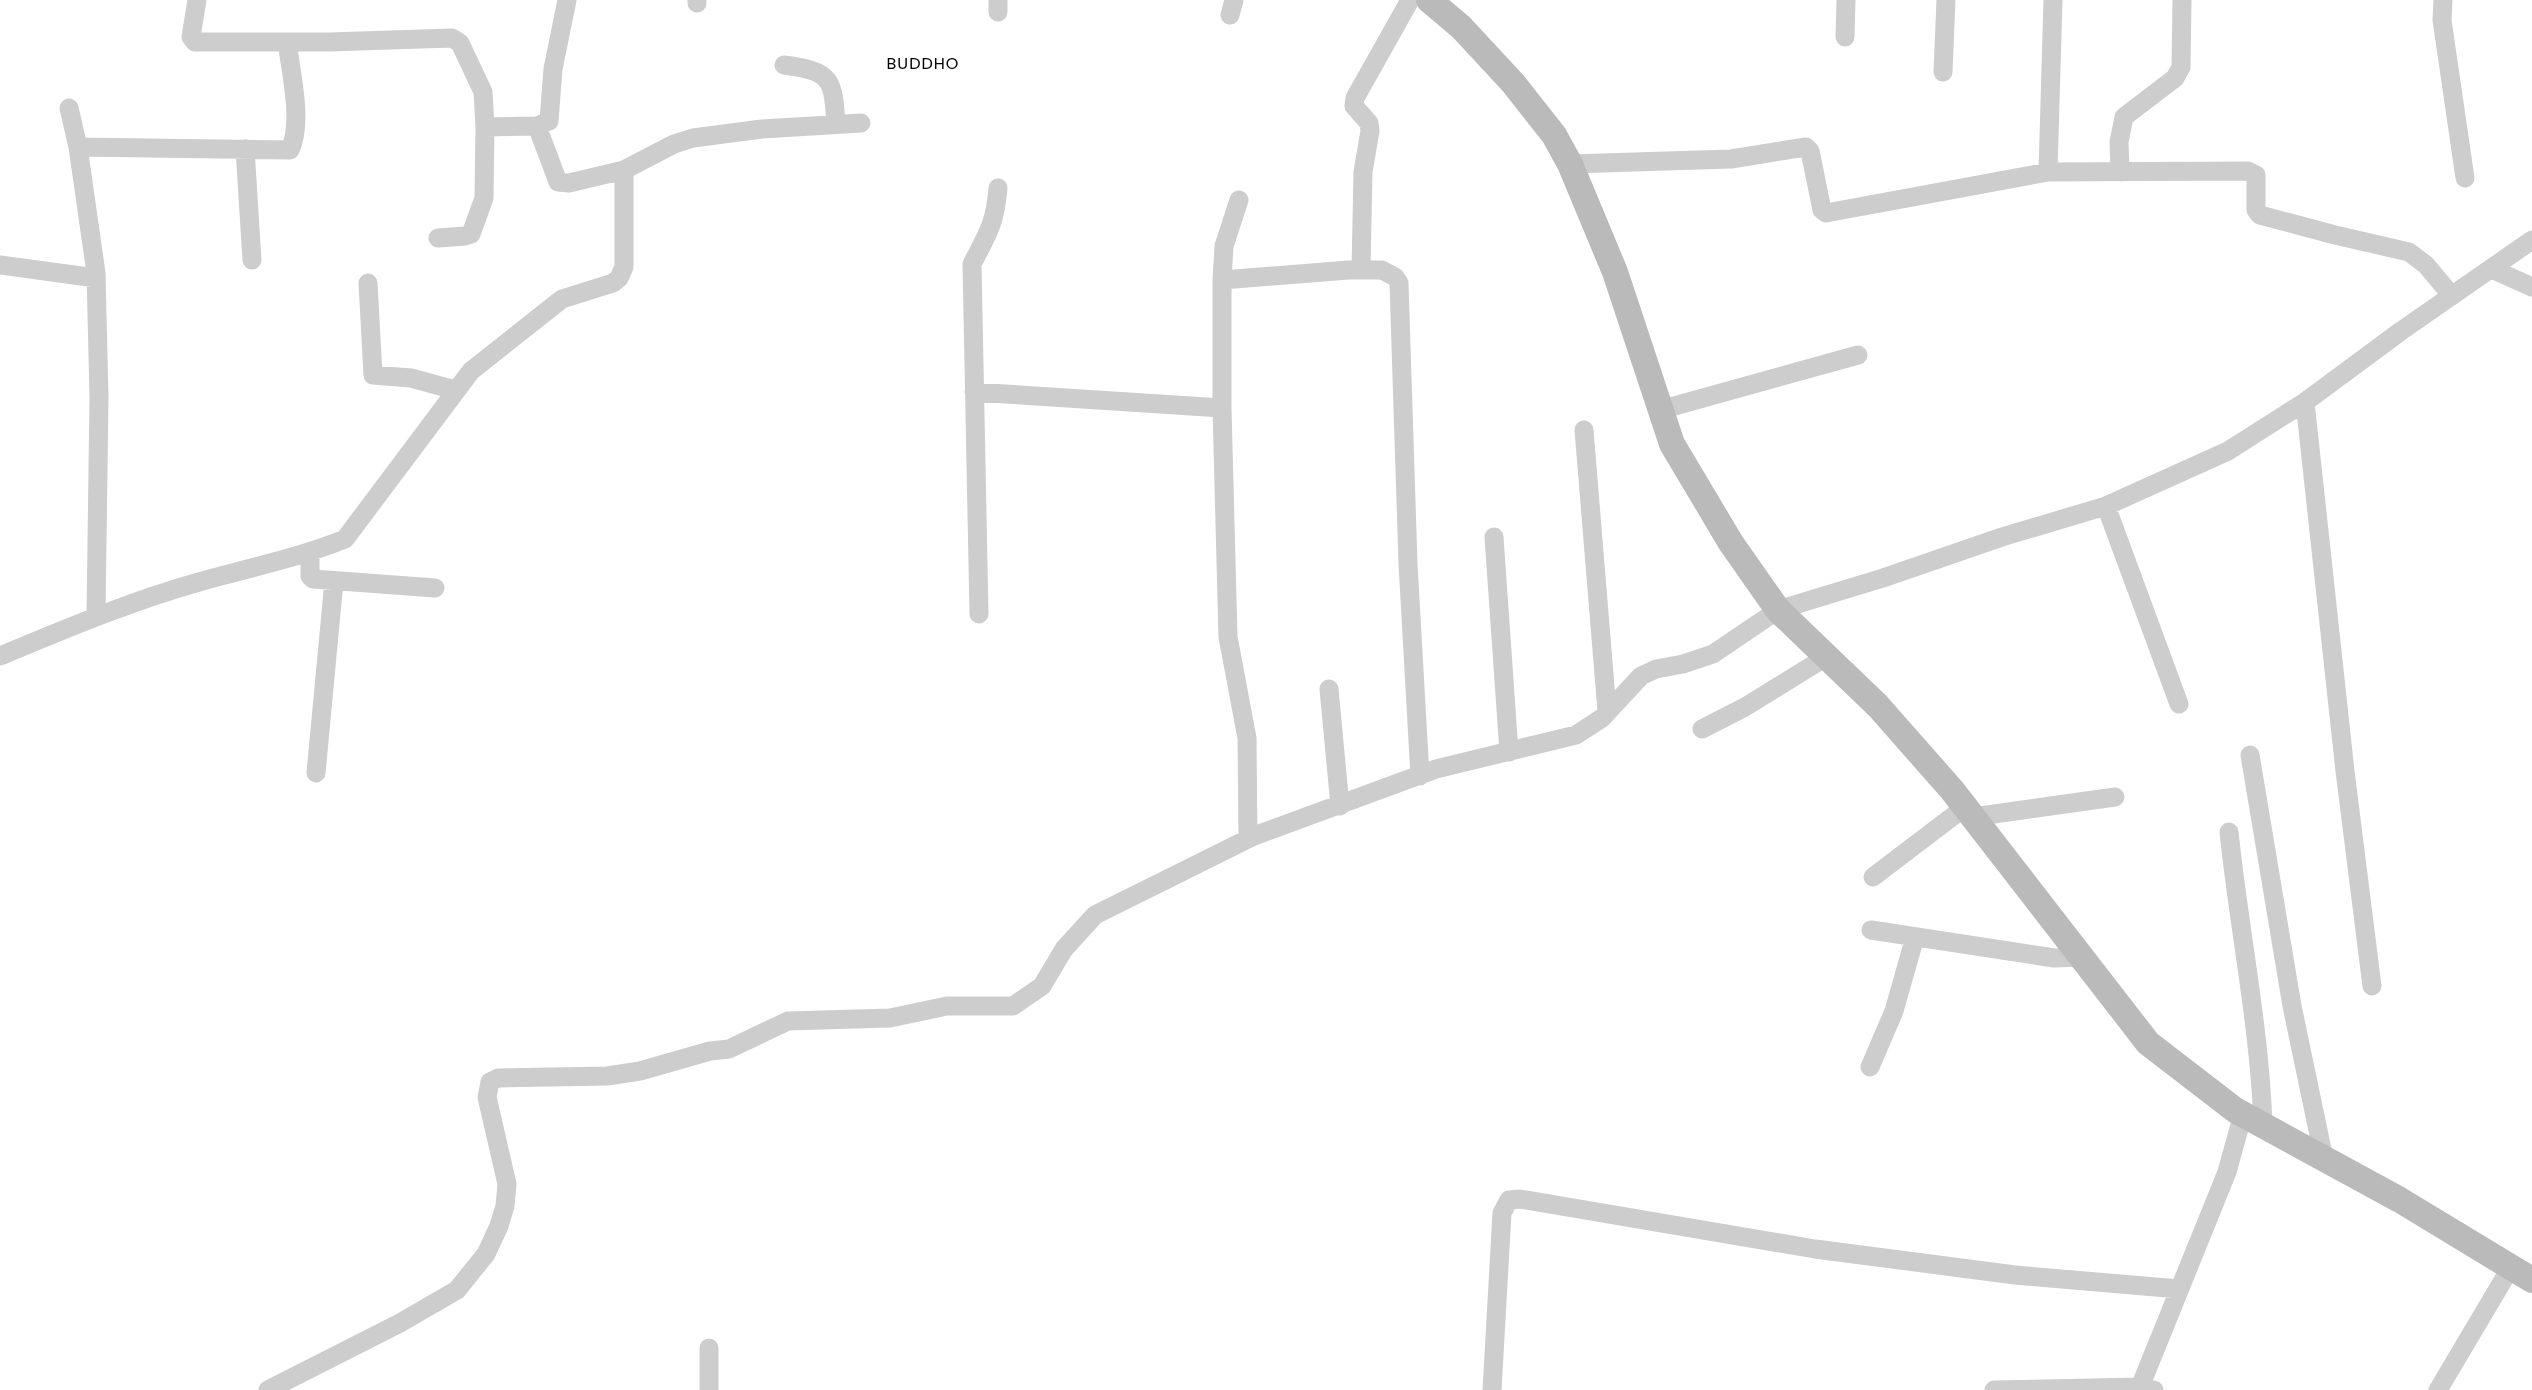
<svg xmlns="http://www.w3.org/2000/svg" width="2532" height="1390" viewBox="0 0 2532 1390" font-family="Poppins,sans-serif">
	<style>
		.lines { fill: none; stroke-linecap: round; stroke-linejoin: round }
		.street { stroke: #cdcdcd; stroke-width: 19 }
		.secondary { stroke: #bababa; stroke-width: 26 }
		.labels { text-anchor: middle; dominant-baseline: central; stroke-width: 5; stroke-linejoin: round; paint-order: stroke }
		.quarter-label { font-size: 16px; letter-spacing: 1px; fill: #000; stroke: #fff }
	</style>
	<rect width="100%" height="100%" fill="#fff"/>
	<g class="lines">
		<path class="street" d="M197,0L191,37L195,42H329L452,38L460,43L483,92L485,127L484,198L471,234L465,236L438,238
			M697,0V3
			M998,0V12
			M2443,0L2442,20L2465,178
			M1230,15L1234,0
			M1845,37L1846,0
			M784,65C832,71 833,79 836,124
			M1943,72L1946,0
			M69,108L78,147L96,273L99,397L96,616
			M537,126L549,121L553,69L567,0
			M485,127L537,126L558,182L569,183L624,170L674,144L693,138L762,129L861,123
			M78,147L290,150C303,123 291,72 287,42
			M245,149L252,260
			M1570,164L1731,159L1806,147L1810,151L1822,210L1826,213L2048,172L2248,171L2256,175V210L2260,215L2335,235L2409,252L2426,265L2452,296
			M2048,172L2053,0
			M2120,172L2119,142L2124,117L2175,78L2181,67L2182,0
			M1239,200L1224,246L1222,280V408L1228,637L1247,738L1248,839
			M0,265L96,278
			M2492,269L2532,287
			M1361,270L1363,172L1370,131L1369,123L1354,106L1355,98L1410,0
			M1222,280L1349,270H1382L1395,277L1399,283L1408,564L1420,776
			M368,283L373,375L411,378L455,390
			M974,392L1222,408
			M2305,402L2345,771L2372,986
			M1660,410L1858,355
			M1584,430L1607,711
			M2106,506L2179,704
			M1494,537L1509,752
			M310,552V576L313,579L435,588
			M979,614L972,264C988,233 995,224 998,188
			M0,656C65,629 131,601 199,582C248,568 298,558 345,539L471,371L562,299L613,283L619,278L624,267V170
			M1329,689L1340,806
			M1702,729L1745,707L1826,657
			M2250,755L2292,1006L2324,1159
			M316,773L334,581
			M1973,817L2115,797
			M2229,832C2239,929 2260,1029 2263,1126
			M1873,877L1965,807
			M1871,930L2054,958L2080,957
			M1870,1067L1894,1011L1915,937
			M709,1348V1390
			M2140,1387L2227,1172L2243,1114
			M268,1390L400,1323L457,1290L486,1254L499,1226L505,1206L507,1184L487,1097L490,1082L498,1078L607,1076L640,1071L710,1051L729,1049L788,1021L890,1018L947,1006H1013L1042,986L1064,949L1095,915L1254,836L1436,769L1576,735L1602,718L1641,676L1656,669L1683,664L1713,654L1778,610L1883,578L2002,537L2106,506L2228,451L2305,402L2401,331L2532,240
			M1492,1390L1502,1213L1509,1200L1520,1199L1815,1249L2015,1275L2179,1289
			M1994,1390L2140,1387L2154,1390
			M2438,1390L2511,1267"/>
		<path class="secondary" d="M1429,0L1461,27L1513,83L1554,135L1570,164L1615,272L1672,444L1731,543L1778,610L1878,706L1952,790L2148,1043L2235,1110L2400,1200L2532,1280"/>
	</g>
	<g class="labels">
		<g class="quarter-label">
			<text x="923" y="63">BUDDHO</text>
		</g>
	</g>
</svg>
